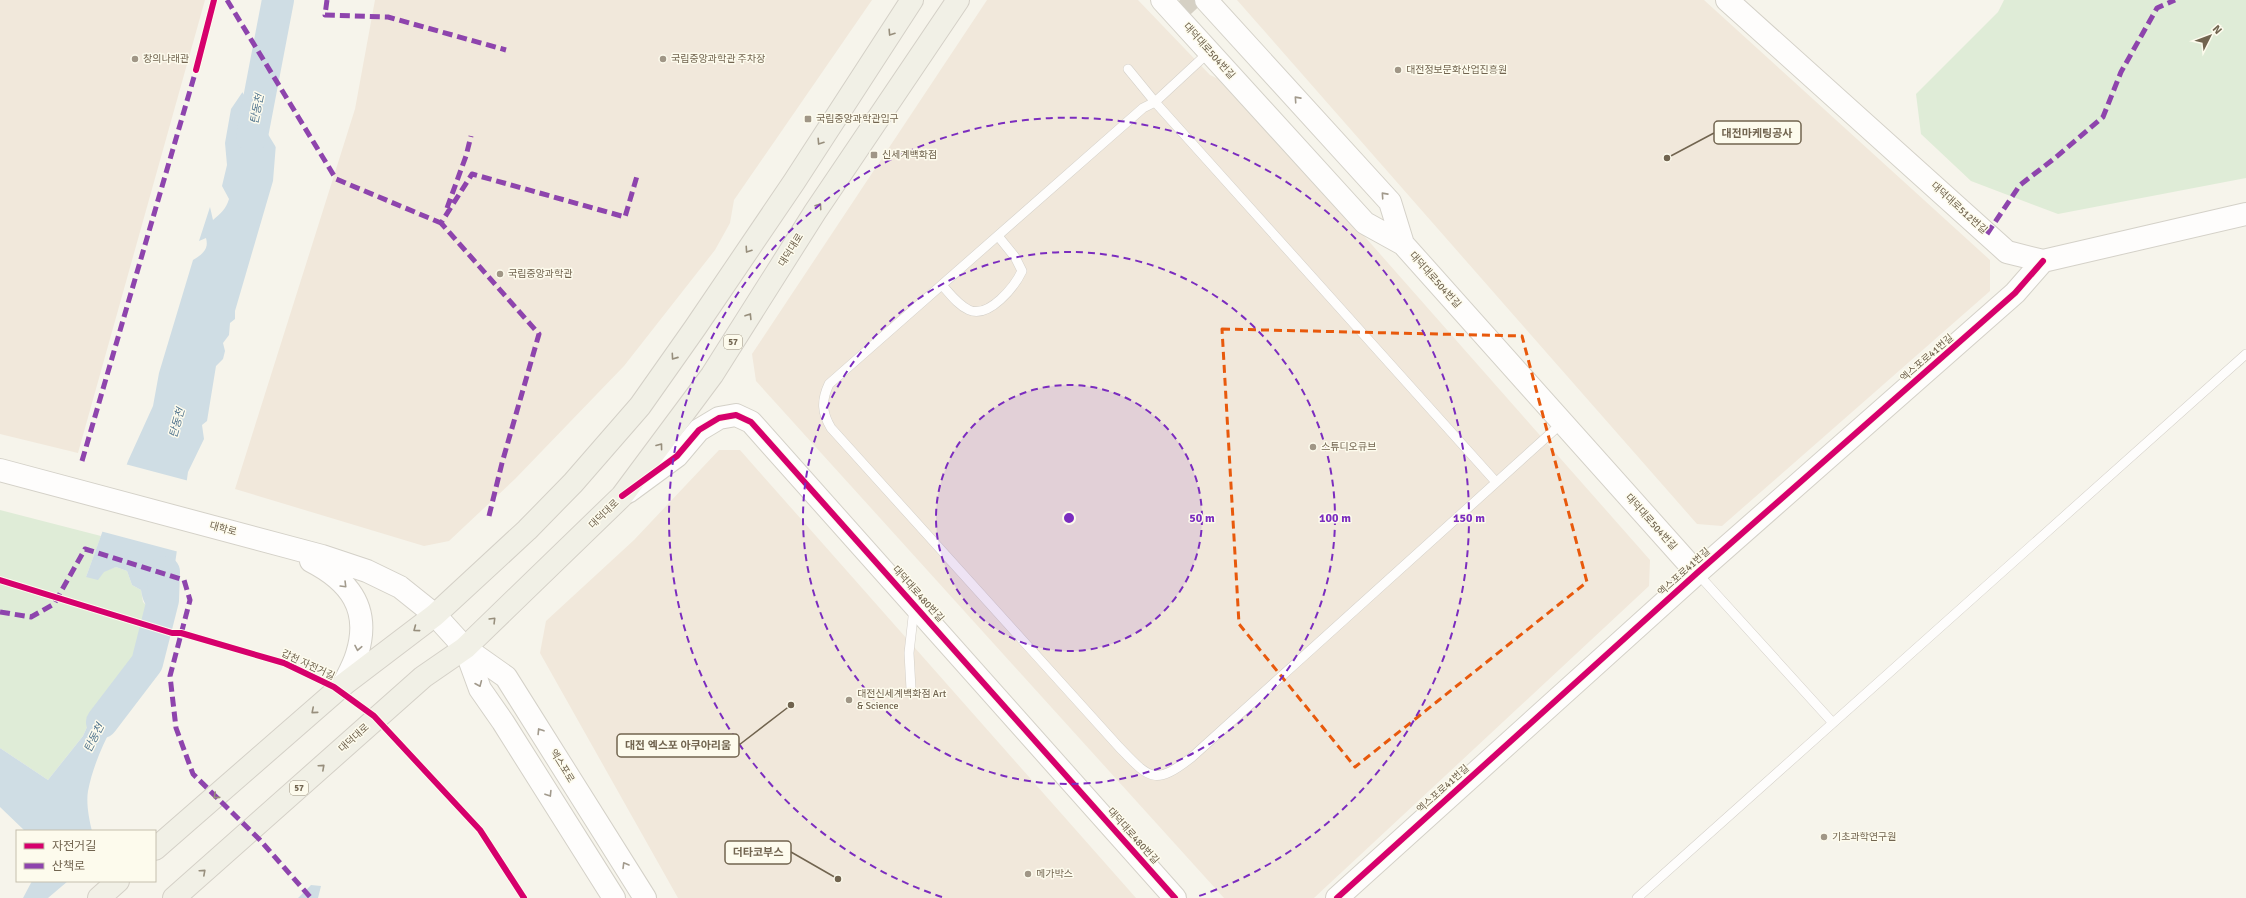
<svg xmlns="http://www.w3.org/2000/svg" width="2246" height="898" viewBox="0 0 2246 898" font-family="Signika,'Noto Sans KR',sans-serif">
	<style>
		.commercial { fill: #f1e8db }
		.green { fill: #dfecd7 }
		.water { fill: #cfdde4 }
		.pier { fill: #f6f4eb }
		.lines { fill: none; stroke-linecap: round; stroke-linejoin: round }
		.river { stroke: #cfdde4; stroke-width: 32 }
		.secondary-tunnel { stroke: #d5d0c4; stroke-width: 22; stroke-dasharray: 22 11; stroke-linecap: butt }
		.lane-casing { stroke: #d4d0c9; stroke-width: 10 }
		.secondary-casing { stroke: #d4d1c8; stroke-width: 24 }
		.primary-casing { stroke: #d4d0c7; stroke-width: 24 }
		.lane { stroke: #fefdfc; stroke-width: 9 }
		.secondary { stroke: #fefdfc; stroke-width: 22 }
		.primary { stroke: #f1f0e6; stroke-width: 22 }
		.quiet { stroke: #8e44ad; stroke-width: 5; stroke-dasharray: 10 5; stroke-linecap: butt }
		.cycleway-casing { stroke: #fdfbed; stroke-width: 8 }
		.cycleway { stroke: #d6006c; stroke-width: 6 }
		.oneway { stroke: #978e7c }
		.oneway2 { stroke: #a29a8c }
		.marked { fill: none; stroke: #e8590c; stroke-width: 3; stroke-dasharray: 8 5; stroke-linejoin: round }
		.ring { fill: none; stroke: #7b2cbf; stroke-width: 2; stroke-dasharray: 7 5 }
		.poi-dot { fill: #a09686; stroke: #fdfbed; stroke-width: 1.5 }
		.labels { text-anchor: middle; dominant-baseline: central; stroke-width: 3; stroke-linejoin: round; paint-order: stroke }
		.shield { fill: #fdfbed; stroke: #9b917e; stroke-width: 1 }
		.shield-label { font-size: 9px; font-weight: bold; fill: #71644f }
		.street-label { font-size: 10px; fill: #71644f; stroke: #fdfbed }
		.poi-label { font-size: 10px; fill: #71644f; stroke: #fdfbed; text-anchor: start }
		.water-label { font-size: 11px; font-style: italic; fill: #52758e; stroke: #fdfbed }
		.centre { fill: #7b2cbf; stroke: #fdfbed; stroke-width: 2 }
		.ring-label { font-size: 12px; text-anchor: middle; font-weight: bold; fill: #7b2cbf; stroke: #fdfbed; stroke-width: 3; stroke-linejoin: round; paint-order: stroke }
		.leader { fill: none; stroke: #71644f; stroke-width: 1.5 }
		.callout-dot { fill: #71644f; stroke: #fdfbed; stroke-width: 1.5 }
		.callout { fill: #fdfbed; stroke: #71644f; stroke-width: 1.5 }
		.callout-label { font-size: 11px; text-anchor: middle; font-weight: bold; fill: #71644f }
	</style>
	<rect width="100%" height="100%" fill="#f6f4eb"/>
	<path class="commercial" d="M0,0H205L78,453L0,434Z
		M375,0H872L734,200L730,223L715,250L624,366L515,479L449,541L424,546L235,489L355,109Z
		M987,0H1138L1210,75L1231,85L1650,560L1649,586L1314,898H1224L756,381L752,354Z
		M1237,0H1704L1990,260V291L1722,526L1697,524Z
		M719,450H740L1136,898H678L540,653L546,621L634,540Z"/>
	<path class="green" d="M2004,0H2246V178L2058,214L1971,181L1921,134L1916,94L1998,12Z
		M0,510L101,536L86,577L116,567L127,571L132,585L141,590L143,602L154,613L145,646L124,684L91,718L83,736L48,780L0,748Z"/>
	<path class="water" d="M248,84L279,106L273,181L235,311V319L230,323L229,335L223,343L225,351L223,359L216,366L207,421L202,425L204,439L188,472L175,564L178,569L175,581L179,595L173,618C154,613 144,611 141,590L132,585L127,571L116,567L104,572L98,580L86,577L128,461L153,406L159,373L193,260C203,254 209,249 206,238L199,241L210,207L213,220C221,213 226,209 229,199L222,186L227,165L225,143L231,109Z
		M124,684L133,691C114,722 95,755 88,791C86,803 89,819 92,831H25L0,807V748L48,780L83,736L91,718Z
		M32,881H155L217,898H23Z
		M311,885L321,886L318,898H298Z"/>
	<path class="pier" d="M247,82L280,105L277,149L241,90Z
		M125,464L189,481L179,552L100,531Z
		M155,859L163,863L219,898H48L68,881H155Z"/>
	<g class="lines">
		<path class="river" d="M252,136L278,0
			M102,722L147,663L163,600L164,572"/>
		<path class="secondary-tunnel" d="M1180,0L1192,13"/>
		<g class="lane-casing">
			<path id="lane" d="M1128,69L1155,102L1209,52
				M942,285C950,294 958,305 969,310C989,319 1015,286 1022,271L1015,257L998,236
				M1496,482L1155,102L1143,108L829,384C821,401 822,413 831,428L1119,747C1149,778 1154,787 1192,757L1562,423
				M1697,573L1833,723
				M911,689L909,653L914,608
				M1637,898L2246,354"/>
		</g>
		<g class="secondary-casing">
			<path id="secondary" d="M1162,0L1365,223L1403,244L1697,573
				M1206,0L1390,202L1403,244
				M1727,0L2007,252L2043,261L2246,214
				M0,470L322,556L367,571L400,587L435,615L465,648L506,677L645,898
				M628,492L677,456L699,430L719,418L736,415L751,422L1175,898
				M311,561C350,581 371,609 357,654C354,665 348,675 343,685
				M465,648L480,689L503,722L614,898
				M1337,898L1697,573L2015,293L2043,261"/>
		</g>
		<g class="primary-casing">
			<path id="primary" d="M155,849L343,685L435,615L527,530L573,483L640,406L695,328L794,182L912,0
				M99,898L118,881
				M174,898L423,677L465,648L622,496L712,375L815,212L958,0"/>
		</g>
		<use href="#lane" class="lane"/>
		<use href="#secondary" class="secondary"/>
		<use href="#primary" class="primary"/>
		<path class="quiet" d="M227,0L336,179L441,223L443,220
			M327,0L325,15L388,17L506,50
			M447,208L466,156L471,136
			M1987,234L2020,185L2055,158L2103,117L2121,72L2157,8L2175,0
			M82,461L196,70
			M489,516L502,463L539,334L441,223L472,174L625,217L637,176
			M0,612L31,617L54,604L85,549L184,580L190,600L170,676L176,728L193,774L260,840L311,898"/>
		<g class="cycleway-casing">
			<path id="cycleway" d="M196,70L214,0
				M622,496L677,456L699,430L719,418L736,415L751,422L1175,898
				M0,580L172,633H181L284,663L334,687L374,716L480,830L524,898
				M1337,898L1697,573L2015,293L2043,261"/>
		</g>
		<use href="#cycleway" class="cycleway"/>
	</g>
	<defs><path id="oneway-chevron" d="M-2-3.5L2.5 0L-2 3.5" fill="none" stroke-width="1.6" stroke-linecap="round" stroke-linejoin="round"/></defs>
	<g class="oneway">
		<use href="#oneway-chevron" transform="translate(891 33) rotate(123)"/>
		<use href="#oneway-chevron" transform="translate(820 142) rotate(123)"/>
		<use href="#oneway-chevron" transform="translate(819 206) rotate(-56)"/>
		<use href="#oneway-chevron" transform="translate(748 250) rotate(124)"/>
		<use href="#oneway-chevron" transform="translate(749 316) rotate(-58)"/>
		<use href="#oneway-chevron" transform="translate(674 357) rotate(125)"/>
		<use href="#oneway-chevron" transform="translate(660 446) rotate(-53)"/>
		<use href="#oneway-chevron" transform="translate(493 620) rotate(-45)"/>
		<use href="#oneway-chevron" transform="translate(416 629) rotate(143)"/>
		<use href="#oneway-chevron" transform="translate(314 711) rotate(139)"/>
		<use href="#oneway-chevron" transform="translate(322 767) rotate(-42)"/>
		<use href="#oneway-chevron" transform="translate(216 796) rotate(139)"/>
		<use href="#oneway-chevron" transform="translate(203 872) rotate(-42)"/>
	</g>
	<g class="oneway2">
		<use href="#oneway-chevron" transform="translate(1297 99) rotate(-132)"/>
		<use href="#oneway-chevron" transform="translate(1384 195) rotate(-132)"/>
		<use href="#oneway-chevron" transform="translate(344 585) rotate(45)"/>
		<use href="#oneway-chevron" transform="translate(358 648) rotate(101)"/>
		<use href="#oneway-chevron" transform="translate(479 684) rotate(67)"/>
		<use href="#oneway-chevron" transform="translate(540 731) rotate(-122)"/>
		<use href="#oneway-chevron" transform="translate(549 794) rotate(58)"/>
		<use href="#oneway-chevron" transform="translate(625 865) rotate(-121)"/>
	</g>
	<path class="marked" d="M1222,329L1522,336L1587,582L1355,767L1239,624Z"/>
	<circle cx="1069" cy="518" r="133" fill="#7b2cbf" fill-opacity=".12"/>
	<g class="ring">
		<circle cx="1069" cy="518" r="133"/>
		<circle cx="1069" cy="518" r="266"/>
		<path d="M942 897A400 400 0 1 1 1196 897"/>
	</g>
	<g class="poi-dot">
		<circle cx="135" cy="59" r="4"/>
		<circle cx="663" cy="59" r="4"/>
		<circle cx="1398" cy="70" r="4"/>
		<rect x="804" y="115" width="8" height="8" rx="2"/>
		<rect x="870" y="151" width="8" height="8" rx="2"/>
		<circle cx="500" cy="274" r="4"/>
		<circle cx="1313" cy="447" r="4"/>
		<circle cx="849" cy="700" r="4"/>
		<circle cx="1824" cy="837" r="4"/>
		<circle cx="1028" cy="874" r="4"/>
	</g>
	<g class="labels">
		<g class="shield">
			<rect x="724" y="335" width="18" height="14" rx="3"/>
			<rect x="290" y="781" width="18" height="14" rx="3"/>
		</g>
		<g class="shield-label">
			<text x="733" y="342">57</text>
			<text x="299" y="788">57</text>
		</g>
		<g class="street-label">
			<text transform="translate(1209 51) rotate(48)">대덕대로504번길</text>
			<text transform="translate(1959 208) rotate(42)">대덕대로512번길</text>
			<text transform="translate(791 250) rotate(-58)">대덕대로</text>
			<text transform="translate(1435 280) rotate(48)">대덕대로504번길</text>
			<text transform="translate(1927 358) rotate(-41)">엑스포로41번길</text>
			<text transform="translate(604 514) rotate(-44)">대덕대로</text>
			<text transform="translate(1651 522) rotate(48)">대덕대로504번길</text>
			<text transform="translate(223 529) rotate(15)">대학로</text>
			<text transform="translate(1684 572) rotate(-42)">엑스포로41번길</text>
			<text transform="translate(918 594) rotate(48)">대덕대로480번길</text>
			<text transform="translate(308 665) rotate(25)">갑천 자전거길</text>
			<text transform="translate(354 738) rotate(-42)">대덕대로</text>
			<text transform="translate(562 766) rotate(58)">엑스포로</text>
			<text transform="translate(1443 789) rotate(-42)">엑스포로41번길</text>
			<text transform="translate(1133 836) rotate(48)">대덕대로480번길</text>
		</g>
		<g class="poi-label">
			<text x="143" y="59">창의나래관</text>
			<text x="671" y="59">국립중앙과학관 주차장</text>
			<text x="1406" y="70">대전정보문화산업진흥원</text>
			<text x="816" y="119">국립중앙과학관입구</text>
			<text x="882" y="155">신세계백화점</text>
			<text x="508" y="274">국립중앙과학관</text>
			<text x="1321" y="447">스튜디오큐브</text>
			<text x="857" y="694">대전신세계백화점 Art<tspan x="857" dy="12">&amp; Science</tspan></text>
			<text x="1832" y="837">기초과학연구원</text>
			<text x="1036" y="874">메가박스</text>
		</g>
		<g class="water-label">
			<text transform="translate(257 109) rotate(-79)">탄동천</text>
			<text transform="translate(177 423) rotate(-74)">탄동천</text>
			<text transform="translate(94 738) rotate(-63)">탄동천</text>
		</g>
	</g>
	<circle cx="1069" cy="518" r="6" class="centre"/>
	<g class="ring-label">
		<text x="1202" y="522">50 m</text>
		<text x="1335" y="522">100 m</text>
		<text x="1469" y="522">150 m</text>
	</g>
	<path class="leader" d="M1667 158L1714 133M791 705L739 745M838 879L791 852"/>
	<g class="callout-dot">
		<circle cx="1667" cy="158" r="4"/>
		<circle cx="791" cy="705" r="4"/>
		<circle cx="838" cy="879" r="4"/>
	</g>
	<g class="callout">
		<rect x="1714" y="121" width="87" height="23" rx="4"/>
		<rect x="617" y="734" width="122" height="23" rx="4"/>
		<rect x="725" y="841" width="66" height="23" rx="4"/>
	</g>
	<g class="callout-label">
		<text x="1757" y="137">대전마케팅공사</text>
		<text x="678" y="749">대전 엑스포 아쿠아리움</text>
		<text x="758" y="856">더타코부스</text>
	</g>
	<rect x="16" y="830" width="140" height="52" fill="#fdfbed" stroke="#c5bfae"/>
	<rect x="24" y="843" width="20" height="6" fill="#d6006c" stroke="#c5bfae"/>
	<text x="52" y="850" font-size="12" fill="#71644f">자전거길</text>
	<rect x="24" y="863" width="20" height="6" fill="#8e44ad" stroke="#c5bfae"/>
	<text x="52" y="870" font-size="12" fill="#71644f">산책로</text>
	<g transform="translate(2210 36) rotate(48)" stroke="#fdfbed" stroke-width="3" paint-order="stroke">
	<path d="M0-3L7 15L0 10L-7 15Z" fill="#71644f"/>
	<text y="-6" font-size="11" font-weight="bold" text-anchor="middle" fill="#71644f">N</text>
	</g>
</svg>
